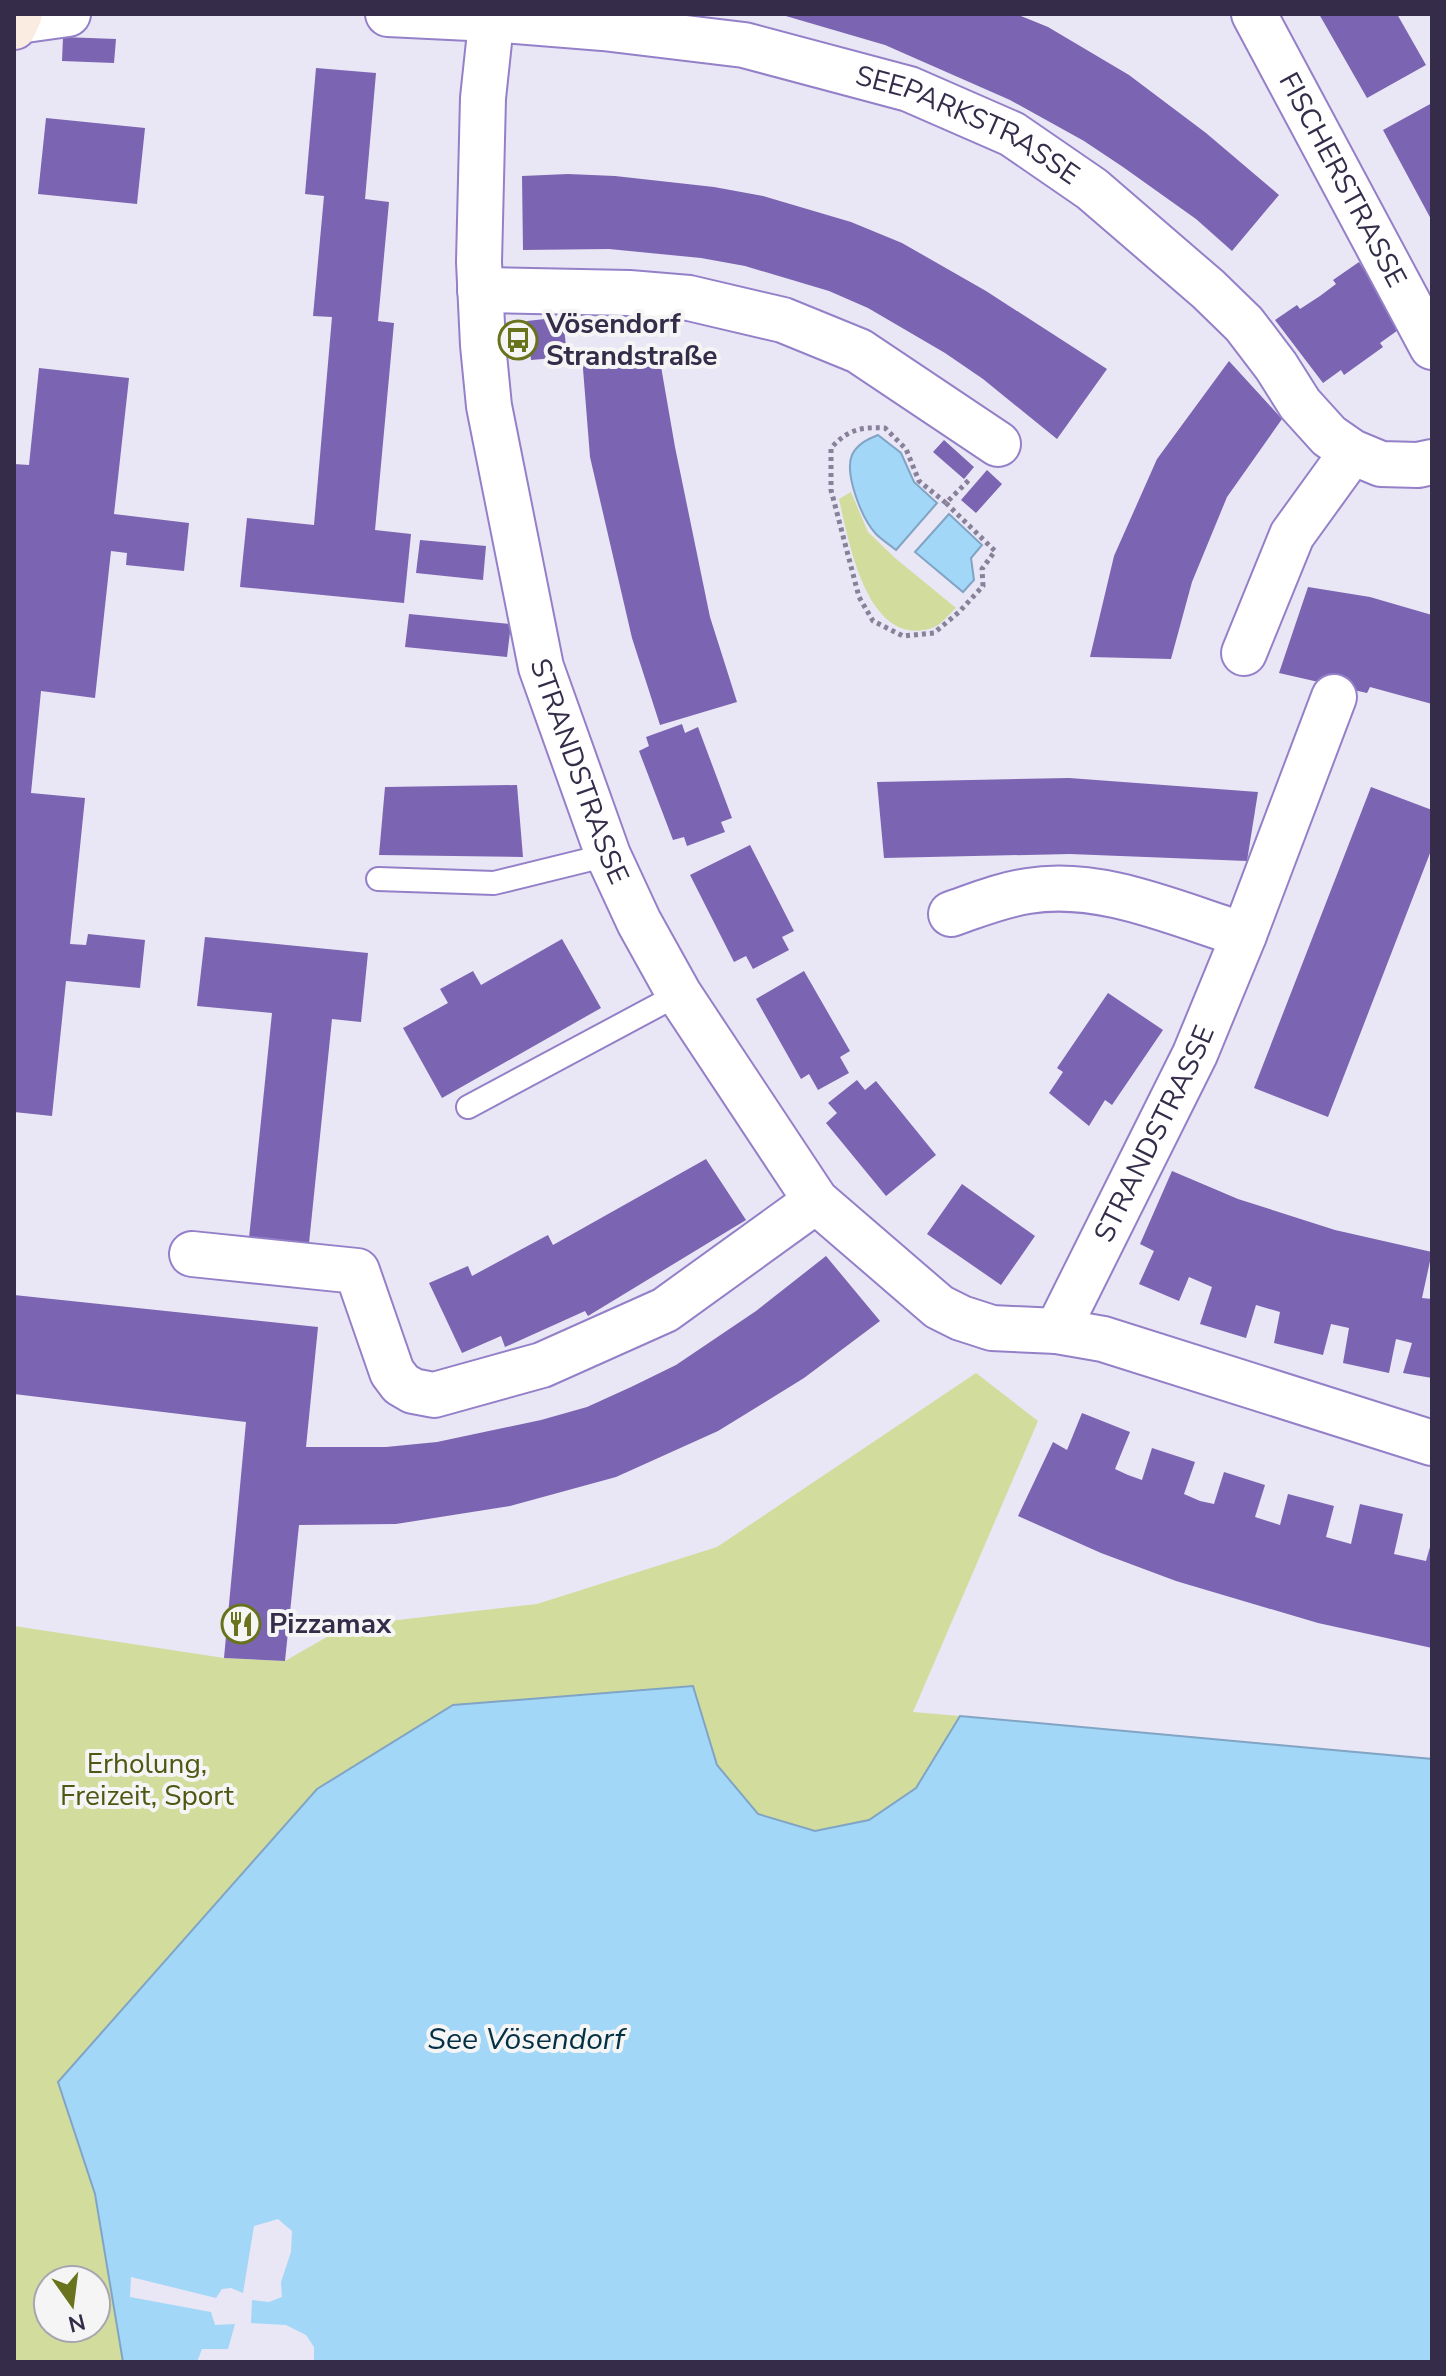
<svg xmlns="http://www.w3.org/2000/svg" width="1446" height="2376" viewBox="0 0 1446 2376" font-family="'Nunito Sans',sans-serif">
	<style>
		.green { fill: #d2dc9d; fill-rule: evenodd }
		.water { fill: #a2d7f8; stroke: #81a4c4; stroke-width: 2 }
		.pier { fill: #e9e6f5 }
		.building { fill: #7b64b1 }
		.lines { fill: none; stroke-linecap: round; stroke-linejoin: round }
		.lane-casing { stroke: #9480c8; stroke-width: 26 }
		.street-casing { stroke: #9480c8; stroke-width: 48 }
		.secondary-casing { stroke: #9480c8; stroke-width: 48 }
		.path { stroke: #888199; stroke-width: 5; stroke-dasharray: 4 4; stroke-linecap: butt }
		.lane { stroke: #fff; stroke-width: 22 }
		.street { stroke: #fff; stroke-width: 44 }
		.secondary { stroke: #fbece2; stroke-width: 44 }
		.labels { text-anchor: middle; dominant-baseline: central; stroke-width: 8; stroke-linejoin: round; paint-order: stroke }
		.street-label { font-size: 28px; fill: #352c4a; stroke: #f5f5f5 }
		.poi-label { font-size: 28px; font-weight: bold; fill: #352c4a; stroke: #f5f5f5; text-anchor: start }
		.park-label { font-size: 28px; fill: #4f5712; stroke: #f5f5f5 }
		.water-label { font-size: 30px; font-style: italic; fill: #043045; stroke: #f5f5f5 }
	</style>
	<rect width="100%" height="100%" fill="#e9e6f5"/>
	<path class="green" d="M851,492L868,532L895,558L956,608C949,614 941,625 932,628C867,649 849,542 839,499Z
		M976,1373L1038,1421L913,1712L960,1716L916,1788L869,1820L815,1831L758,1814L717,1765L693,1687L453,1705L317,1789L58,2082L93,2187L123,2362H14V1626L224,1658L285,1661L346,1626L537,1604L717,1547ZM48,2280H96V2328H48Z"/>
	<path class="water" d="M878,435L901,453L914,482L937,503L896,550C890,545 882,540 876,534C862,519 844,474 852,455C857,444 868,439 878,435Z
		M949,514L982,545L971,558L974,580L963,592L915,552Z
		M693,1686L717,1765L758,1814L815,1831L869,1820L916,1788L960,1716L1432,1759V2362H123L95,2194L58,2082L317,1789L453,1705Z"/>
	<path class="pier" d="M278,2219L292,2231L291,2252L281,2282L282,2297L269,2302L252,2300L251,2323L286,2325L306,2335L314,2347V2362H197L202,2349H228L235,2324L215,2325L211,2312L130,2297L131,2277L216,2298L222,2289L231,2288L243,2293L254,2226Z"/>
	<path class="building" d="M779,14H1016L1048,27L1129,75L1206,133L1279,195L1232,251L1196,219L1123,167L1084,141L1010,100L885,45Z
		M1319,14H1397L1426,65L1367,98Z
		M63,37L116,39L114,63L62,61Z
		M316,68L376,73L365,199L389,202L378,321L394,323L375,530L411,534L404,603L240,587L247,518L314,525L332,317L313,316L324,196L305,194Z
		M1432,103V221L1383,130Z
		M46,118L145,128L137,204L38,194Z
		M568,174L615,176L714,187L763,196L851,222L902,243L986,291L1107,369L1057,439L983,379L945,353L868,308L829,291L745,266L701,258L609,249L523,250L522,176Z
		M1359,262L1401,328L1380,343L1383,347L1344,375L1341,370L1323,383L1275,320L1297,305L1300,309L1320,296L1336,284L1333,280Z
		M563,317L567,357L531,360L527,321Z
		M659,355L675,447L710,617L737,702L660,725L632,638L590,457L582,356Z
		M1229,361L1282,419L1227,497L1192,582L1171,659L1090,657L1114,556L1157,459Z
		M39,368L129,378L114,514L189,523L184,571L126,565L127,553L111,551L95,698L41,691L31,793L85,798L70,944L86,945L88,934L145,940L140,988L66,981L52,1116L14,1112V464L29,465Z
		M944,440L974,467L964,479L933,452Z
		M987,470L1002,484L976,513L961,500Z
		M420,540L486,546L483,580L416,573Z
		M1308,587L1370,597L1432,615V704L1370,687L1367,693L1279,673Z
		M409,614L511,624L507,657L405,647Z
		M682,724L685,733L698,727L732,818L721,822L725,832L687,846L684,837L673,840L639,751L649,746L646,737Z
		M1069,778L1258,792L1247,861L1070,854L884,858L877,782Z
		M517,785L523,857L379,855L385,787Z
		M1371,787L1432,810V848L1328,1117L1254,1088Z
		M750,845L794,931L782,937L789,950L753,969L746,956L734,962L690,875Z
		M205,937L368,953L361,1022L332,1019L308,1253L248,1248L272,1013L197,1006Z
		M562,939L601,1008L442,1098L403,1028L448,1003L440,989L473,971L481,985Z
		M804,971L850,1051L840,1057L849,1073L818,1090L809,1074L801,1079L756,999Z
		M1108,993L1163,1030L1112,1105L1105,1100L1089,1126L1049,1093L1063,1072L1057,1068Z
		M857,1080L865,1090L876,1081L936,1155L886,1196L826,1123L837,1113L828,1103Z
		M706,1159L746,1220L588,1316L585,1311L505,1347L501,1336L462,1353L429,1283L468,1266L472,1276L548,1235L553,1245Z
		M1172,1171L1238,1199L1335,1230L1432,1252L1422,1298L1432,1299V1378L1403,1373L1412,1343L1396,1339L1389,1373L1343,1363L1349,1328L1331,1324L1323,1355L1274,1343L1280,1312L1256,1305L1246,1338L1200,1324L1212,1287L1189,1277L1179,1301L1139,1284L1154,1251L1140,1244Z
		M962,1184L1035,1236L1001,1285L927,1234Z
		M826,1256L880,1321L804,1378L718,1431L616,1477L510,1506L396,1524L299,1525L285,1661L224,1658L246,1422L14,1394V1295L318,1327L306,1447H386L437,1442L541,1420L587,1407L631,1387L676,1365L756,1311Z
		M1082,1413L1130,1432L1115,1469L1128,1475L1142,1480L1152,1448L1195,1462L1184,1494L1200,1501L1214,1504L1224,1472L1265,1485L1255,1517L1280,1525L1288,1494L1334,1506L1326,1537L1351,1544L1360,1504L1403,1514L1394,1554L1426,1561L1432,1540V1648L1318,1623L1176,1581L1101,1553L1018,1516L1053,1442L1067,1450Z"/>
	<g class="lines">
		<g class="lane-casing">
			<path id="lane" d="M378,879L494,883L608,855
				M468,1107L679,994"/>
		</g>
		<g class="street-casing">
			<g id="street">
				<path id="s1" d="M388,14L491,19L603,28L744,45L909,89L1012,134L1092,189L1208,289L1244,324L1276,366L1300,404L1329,436L1352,452L1381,464L1418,465L1432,462"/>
				<path id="s2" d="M492,14L483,98L479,262L483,345L489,406L541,667L608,855L639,922L679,994L816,1201L939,1307L961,1318L992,1328L1057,1331L1103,1339L1432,1443"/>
				<path id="s3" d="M1254,14L1432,347"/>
				<path d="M18,21L68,14"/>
				<path d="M480,290L629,293L689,298L783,320L859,351L998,444"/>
				<path d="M1244,653L1292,535L1352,452"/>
				<path d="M951,914C977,905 1001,895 1028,891C1101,879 1176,914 1244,935"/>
				<path d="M192,1254L357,1271L392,1372L401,1384L413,1391L434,1395L542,1365L665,1310L816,1201"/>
				<path id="s4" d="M1057,1331L1195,1054L1244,935L1334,697"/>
			</g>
		</g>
		<g class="secondary-casing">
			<path id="secondary" d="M14,27L20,14"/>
		</g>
		<path class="path" d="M946,503L995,551L982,569L983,586L959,612L934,633L903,636L873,621L859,597L831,490V448C848,429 861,427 885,428L906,449L919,481L946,503L970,479"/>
		<use href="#lane" class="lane"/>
		<use href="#street" class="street"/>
		<use href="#secondary" class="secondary"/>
	</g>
	<defs>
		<g id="bus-ring" transform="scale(2)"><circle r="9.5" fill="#f5f5f5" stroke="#69731d" stroke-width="1.5"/><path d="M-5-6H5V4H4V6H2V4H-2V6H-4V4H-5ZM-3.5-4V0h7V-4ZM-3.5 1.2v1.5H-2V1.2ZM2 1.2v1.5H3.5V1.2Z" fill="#69731d"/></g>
		<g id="restaurant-ring" transform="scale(2)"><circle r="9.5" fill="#f5f5f5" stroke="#69731d" stroke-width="1.5"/><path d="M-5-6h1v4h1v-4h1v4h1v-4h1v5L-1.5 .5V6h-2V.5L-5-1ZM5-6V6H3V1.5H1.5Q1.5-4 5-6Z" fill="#69731d"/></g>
	</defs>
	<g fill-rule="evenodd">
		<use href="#bus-ring" x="518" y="340"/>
		<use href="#restaurant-ring" x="241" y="1624"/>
	</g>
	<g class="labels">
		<g class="street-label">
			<text stroke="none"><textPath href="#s1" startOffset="596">SEEPARKSTRASSE</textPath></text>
			<text stroke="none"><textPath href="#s3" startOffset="188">FISCHERSTRASSE</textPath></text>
			<text stroke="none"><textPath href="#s2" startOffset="770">STRANDSTRASSE</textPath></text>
			<text stroke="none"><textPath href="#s4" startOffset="220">STRANDSTRASSE</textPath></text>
		</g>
		<g class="poi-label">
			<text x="546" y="324">Vösendorf<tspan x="546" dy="32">Strandstraße</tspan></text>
			<text x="269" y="1624">Pizzamax</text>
		</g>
		<g class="park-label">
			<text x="147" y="1764">Erholung,<tspan x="147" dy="32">Freizeit, Sport</tspan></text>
		</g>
		<g class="water-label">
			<text x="526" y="2039">See Vösendorf</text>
		</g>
	</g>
	<rect width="1446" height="2376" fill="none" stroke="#352c4a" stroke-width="32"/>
	<g transform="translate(72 2304) rotate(166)"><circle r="38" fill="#f5f5f5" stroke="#a8a5b1" stroke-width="2"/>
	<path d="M0-6L14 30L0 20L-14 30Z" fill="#69731d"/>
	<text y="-12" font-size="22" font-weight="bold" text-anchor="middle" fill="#352c4a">N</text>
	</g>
</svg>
